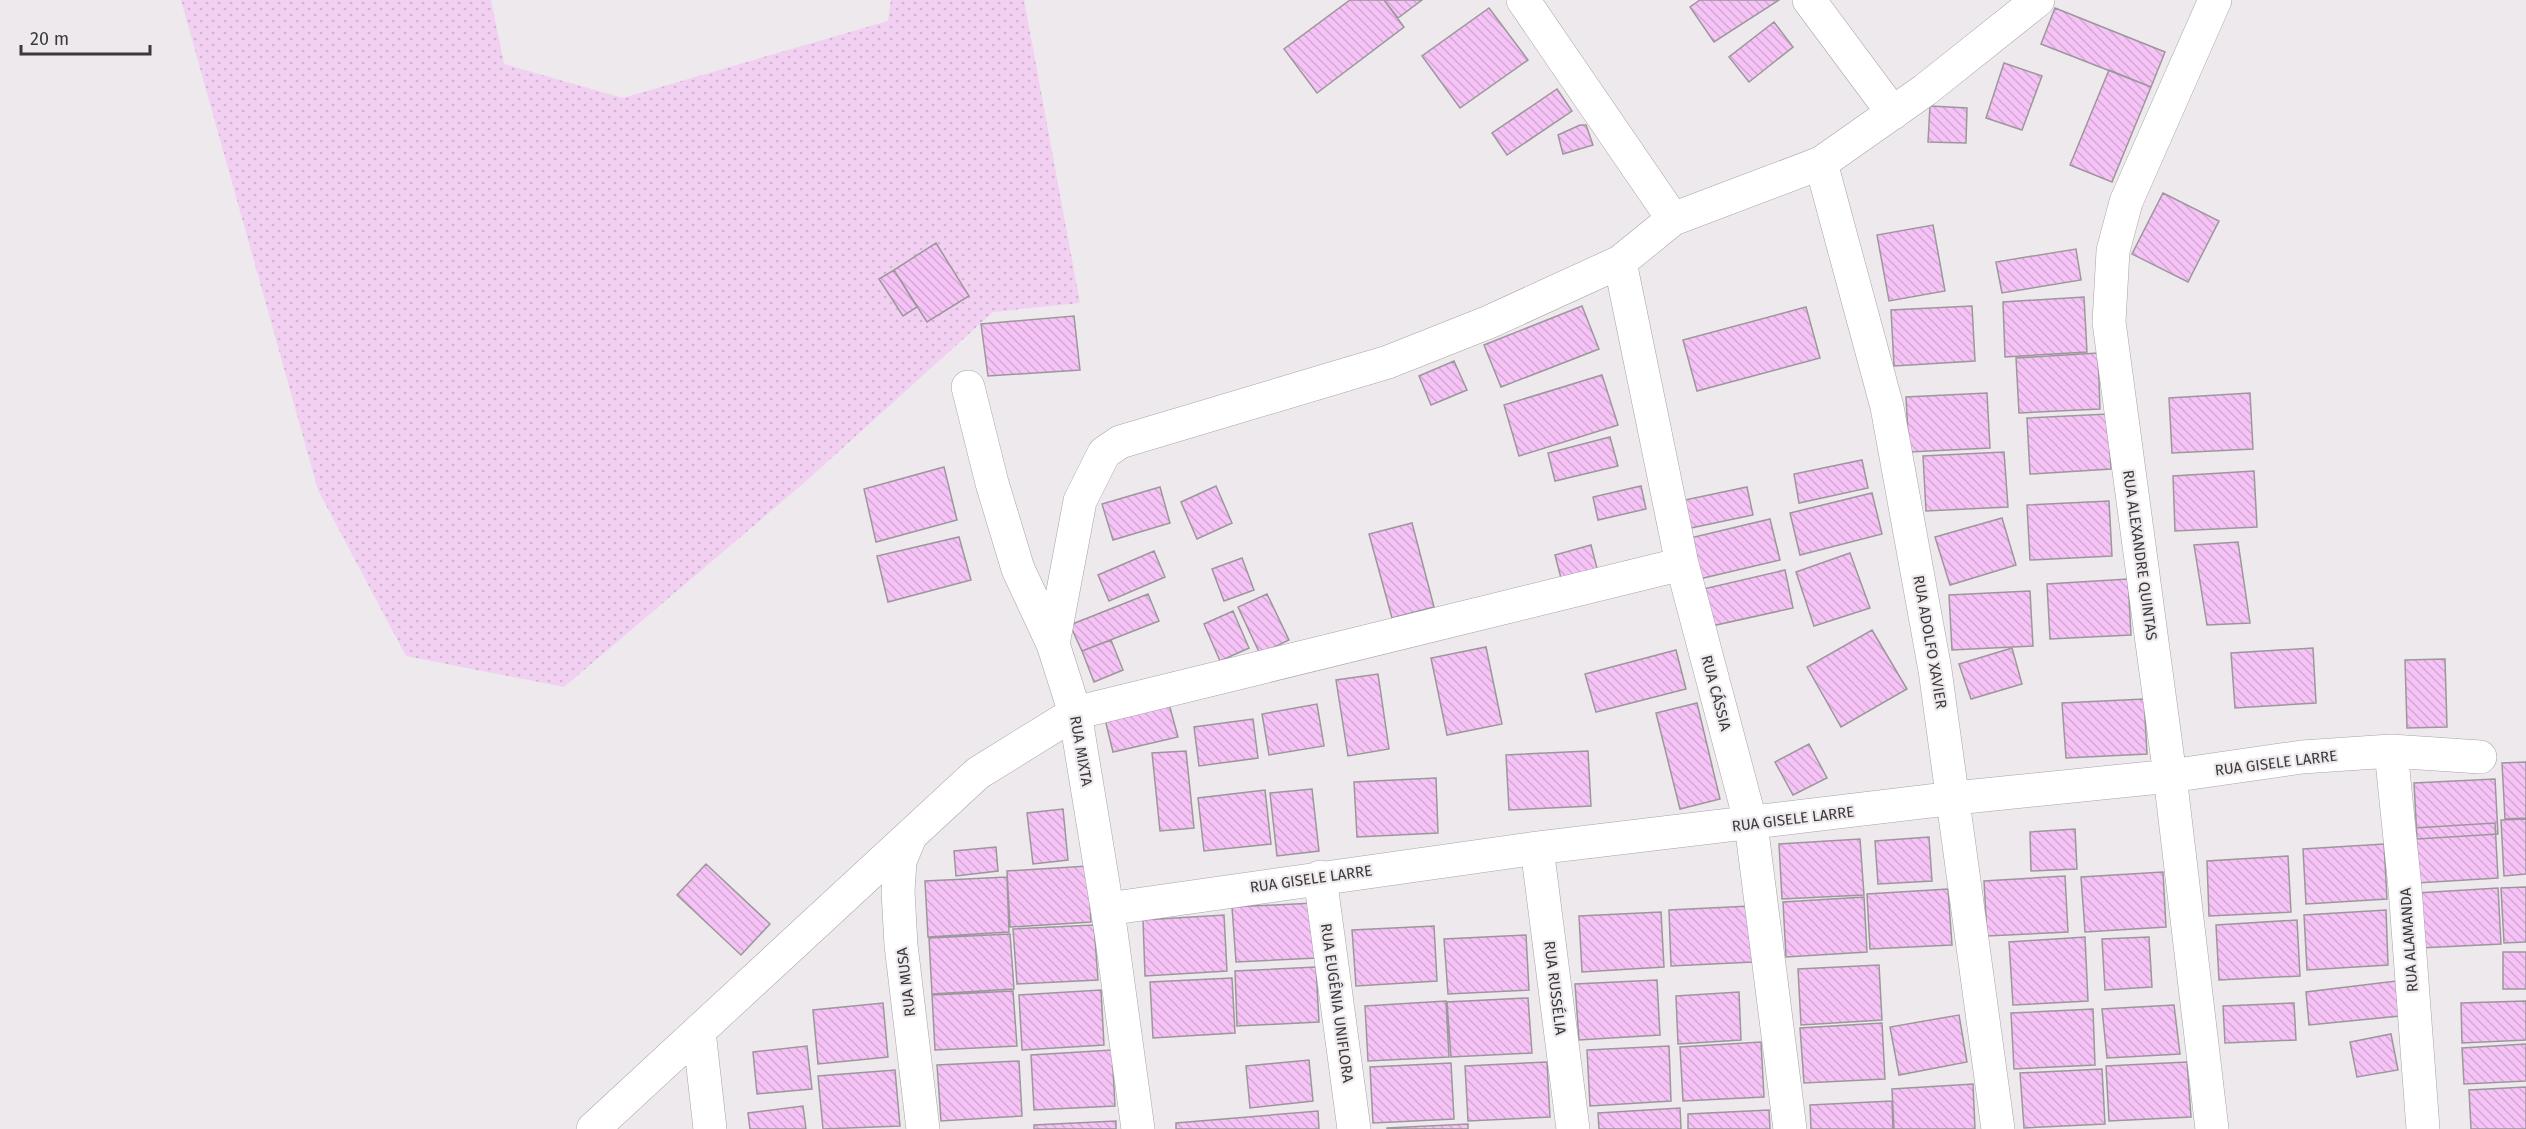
<svg xmlns="http://www.w3.org/2000/svg" width="2526" height="1129" viewBox="0 0 2526 1129" font-family="'Fira Sans',sans-serif">
	<style>
		.garden { fill: url(#garden-dots) }
		.building { fill: url(#building-back-hatch); stroke: #9c979b; stroke-width: 1.5 }
		.lines { fill: none; stroke-linecap: round; stroke-linejoin: round }
		.street-casing { stroke: #a7a3a7; stroke-width: 34 }
		.street { stroke: #fff; stroke-width: 33 }
		.labels { text-anchor: middle; dominant-baseline: central; stroke-width: 4.5; stroke-linejoin: round; paint-order: stroke }
		.street-label { font-size: 15px; fill: #3b393b; stroke: #ede9ed }
	</style>
	<defs>
		<pattern id="garden-dots" width="8" height="8" patternUnits="userSpaceOnUse" patternTransform="scale(1.5)"><rect width="8" height="8" fill="#f2d0f2"/><path d="M2 2h.1M6 6h.1" fill="none" stroke="#d0b3d0" stroke-width="1.8" stroke-linecap="round"/></pattern>
		<pattern id="building-back-hatch" width="6" height="6" patternUnits="userSpaceOnUse" patternTransform="scale(1.5)"><rect width="6" height="6" fill="#f6c3f6"/><path d="M-1 5l2 2M0 0l6 6M5-1l2 2" fill="none" stroke="#d4a8d4"/></pattern>
	</defs>
	<rect width="100%" height="100%" fill="#ede9ed"/>
	<path class="garden" d="M181,0H491L504,64L623,98L888,21L891,0H1024L1080,303L993,312L805,482L564,687L406,656L318,490Z"/>
	<path class="building" d="M1350,0H1384L1404,27L1317,93L1284,49Z
		M1384,0H1422L1398,18Z
		M1700,0H1779L1714,42L1690,7Z
		M1489,8L1528,60L1460,108L1422,56Z
		M2055,8L2165,52L2151,87L2041,44Z
		M1774,22L1793,47L1749,82L1729,57Z
		M2004,63L2042,76L2022,130L1986,118Z
		M2109,70L2151,87L2112,182L2070,165Z
		M1557,89L1572,111L1507,155L1492,133Z
		M1930,106L1967,108L1966,143L1928,142Z
		M1580,125H1586L1593,145L1563,154L1558,135Z
		M2163,193L2219,221L2188,282L2132,254Z
		M1933,225L1945,291L1889,301L1877,235Z
		M936,243L969,296L927,322L894,270Z
		M2076,249L2081,280L2002,293L1996,262Z
		M894,270L917,307L903,316L879,279Z
		M2084,297L2087,352L2005,357L2003,302Z
		M1582,306L1599,349L1501,387L1484,345Z
		M1972,306L1975,361L1894,366L1891,310Z
		M1806,307L1820,358L1697,391L1683,340Z
		M1074,316L1080,370L988,376L981,324Z
		M2098,353L2100,409L2019,413L2016,358Z
		M1454,361L1467,390L1431,405L1419,376Z
		M1602,375L1618,425L1519,456L1504,405Z
		M1987,393L1990,448L1909,452L1906,397Z
		M2250,393L2253,449L2172,453L2169,398Z
		M2108,414L2111,469L2030,474L2027,418Z
		M1610,437L1618,466L1555,481L1548,453Z
		M2004,452L2008,507L1926,511L1923,456Z
		M1862,460L1868,488L1799,503L1794,474Z
		M944,467L957,520L876,542L864,489Z
		M2254,471L2257,527L2175,531L2173,476Z
		M1216,486L1232,523L1197,539L1181,502Z
		M1641,486L1646,509L1598,520L1593,497Z
		M1160,487L1170,523L1113,540L1102,504Z
		M1747,487L1753,515L1686,529L1680,501Z
		M1872,493L1882,534L1800,555L1790,513Z
		M2109,501L2112,556L2030,560L2027,505Z
		M2002,518L2016,565L1950,585L1935,537Z
		M1770,519L1780,560L1695,580L1686,539Z
		M1412,523L1434,607L1392,618L1369,534Z
		M959,537L971,580L888,602L877,556Z
		M2238,542L2250,623L2207,625L2194,545Z
		M1591,545L1598,572L1562,582L1555,555Z
		M1154,551L1165,577L1109,601L1098,575Z
		M1850,553L1870,608L1814,626L1796,572Z
		M1242,558L1254,590L1224,601L1212,569Z
		M1785,570L1793,608L1707,627L1699,590Z
		M2128,579L2131,635L2050,639L2047,584Z
		M2030,591L2033,646L1952,650L1949,595Z
		M1148,594L1159,621L1082,651L1070,625Z
		M1267,594L1289,640L1260,654L1238,607Z
		M1233,611L1249,648L1220,661L1204,624Z
		M1872,630L1907,689L1841,727L1807,667Z
		M1111,640L1123,670L1094,682L1082,651Z
		M1486,647L1502,724L1447,735L1431,658Z
		M2012,648L2022,684L1971,699L1959,664Z
		M2313,648L2316,703L2235,708L2231,653Z
		M1676,650L1686,689L1596,712L1585,674Z
		M2445,659L2447,727L2407,728L2405,660Z
		M1378,674L1389,749L1348,756L1336,680Z
		M2144,699L2147,754L2066,758L2062,703Z
		M1697,703L1720,799L1680,809L1656,713Z
		M1169,704L1178,737L1113,752L1105,719Z
		M1317,704L1324,746L1269,755L1262,714Z
		M1253,719L1258,758L1199,766L1194,727Z
		M1809,744L1827,778L1793,795L1775,762Z
		M1186,751L1194,828L1160,831L1152,753Z
		M1588,751L1591,806L1509,810L1506,755Z
		M2526,762V818L2505,819L2502,763Z
		M1436,778L1438,833L1357,837L1354,782Z
		M2495,779L2498,834L2417,839L2414,783Z
		M1312,789L1319,851L1277,856L1270,793Z
		M1265,790L1271,844L1204,851L1198,798Z
		M1063,809L1068,860L1033,864L1027,813Z
		M2526,819V874L2504,876L2501,820Z
		M2495,823L2498,878L2417,883L2414,828Z
		M2075,829L2077,869L2031,871L2030,832Z
		M1929,837L1932,881L1878,884L1875,841Z
		M1860,839L1864,895L1782,899L1779,844Z
		M2384,844L2387,899L2306,904L2303,849Z
		M996,847L998,871L956,876L954,851Z
		M2288,856L2291,912L2209,916L2207,861Z
		M706,864L770,924L741,955L677,895Z
		M1088,866L1091,922L1010,927L1007,871Z
		M2163,872L2166,927L2085,932L2081,877Z
		M2065,876L2068,932L1987,936L1984,881Z
		M1007,877L1009,932L928,937L925,881Z
		M2526,887V942L2504,943L2501,888Z
		M2498,888L2501,944L2420,948L2417,893Z
		M1948,889L1952,945L1870,949L1867,894Z
		M1864,897L1867,952L1786,957L1783,902Z
		M1314,903L1317,958L1236,962L1232,907Z
		M1750,906L1753,962L1671,966L1669,910Z
		M2386,910L2388,965L2307,970L2304,915Z
		M1661,912L1664,967L1582,972L1579,916Z
		M1224,915L1227,971L1145,976L1143,920Z
		M2297,920L2300,976L2219,980L2216,925Z
		M1094,925L1098,980L1017,984L1013,929Z
		M1434,926L1437,981L1356,986L1352,930Z
		M1010,934L1014,989L932,994L929,938Z
		M1526,935L1529,990L1448,994L1444,939Z
		M2085,937L2088,1001L2013,1005L2009,942Z
		M2149,937L2152,987L2105,990L2102,939Z
		M2503,952H2526V989H2503Z
		M1879,965L1882,1020L1801,1025L1798,969Z
		M1316,967L1319,1022L1237,1026L1235,971Z
		M1232,978L1235,1033L1153,1038L1150,982Z
		M1657,980L1660,1035L1579,1040L1575,984Z
		M2396,981L2400,1016L2309,1025L2306,992Z
		M1101,990L1104,1045L1022,1050L1019,995Z
		M1013,991L1017,1046L935,1050L932,995Z
		M1739,992L1741,1040L1678,1044L1676,996Z
		M1528,998L1532,1053L1451,1057L1447,1002Z
		M1446,1001L1449,1057L1368,1061L1365,1006Z
		M2526,1001V1040L2462,1043L2461,1003Z
		M883,1003L888,1057L818,1064L813,1010Z
		M2294,1003L2296,1040L2225,1043L2223,1006Z
		M2174,1005L2180,1054L2107,1058L2102,1009Z
		M2093,1009L2095,1065L2014,1069L2011,1013Z
		M1959,1015L1967,1062L1899,1075L1890,1027Z
		M1882,1023L1885,1079L1804,1083L1800,1028Z
		M2391,1034L2398,1070L2357,1077L2350,1042Z
		M1761,1042L1764,1097L1683,1101L1680,1047Z
		M2526,1044V1081L2464,1084L2462,1048Z
		M807,1046L812,1089L757,1094L753,1052Z
		M1669,1046L1671,1101L1590,1106L1587,1050Z
		M1112,1050L1115,1106L1034,1110L1031,1055Z
		M1309,1060L1313,1101L1250,1108L1246,1066Z
		M1019,1061L1022,1116L941,1121L937,1065Z
		M1547,1062L1550,1117L1468,1121L1465,1066Z
		M2187,1062L2191,1117L2109,1121L2106,1066Z
		M1451,1063L1454,1119L1373,1123L1370,1067Z
		M2102,1069L2105,1124L2024,1128L2020,1073Z
		M895,1070L900,1126L823,1129L818,1076Z
		M1973,1084L1975,1129H1894L1892,1089Z
		M2526,1087V1129H2471L2469,1090Z
		M1892,1101L1893,1129H1811L1810,1105Z
		M803,1106L806,1129H750L748,1113Z
		M1680,1108L1681,1129H1599L1598,1113Z
		M1769,1110L1770,1129H1688V1114Z
		M1318,1111L1319,1129H1176V1123Z
		M1116,1121V1129H1034V1125Z
		M1468,1124V1129H1387V1128Z"/>
	<g class="lines">
		<g class="street-casing">
			<path id="street" d="M1523,0L1673,219
				M1809,0L1893,113
				M1821,163L1887,407L1935,670L1998,1129
				M1620,262L1682,564L1751,824L1790,1129
				M968,387L992,483L1018,569L1053,644L1075,713L1111,932L1138,1129
				M1053,644L1080,501L1104,453L1120,442L1388,362L1489,322L1620,262L1673,219L1821,163L1925,90L2038,0
				M2391,751L2405,888L2423,1129
				M910,837L900,861L898,891L901,945L923,1129
				M1537,848L1573,1129
				M1320,877L1354,1129
				M1107,909L1537,848L1955,798L2170,776L2302,757L2391,751L2480,757
				M699,1031L710,1129
				M593,1129L978,773L1075,713L1682,564
				M2212,1129L2170,776L2109,322L2113,251L2126,202L2215,0"/>
		</g>
		<use href="#street" class="street"/>
	</g>
	<g class="labels">
		<g class="street-label">
			<text transform="translate(2140 555) rotate(82)">RUA ALEXANDRE QUINTAS</text>
			<text transform="translate(1930 642) rotate(80)">RUA ADOLFO XAVIER</text>
			<text transform="translate(1716 693) rotate(75)">RUA CÁSSIA</text>
			<text transform="translate(1081 751) rotate(80)">RUA MIXTA</text>
			<text transform="translate(2276 763) rotate(-7)">RUA GISELE LARRE</text>
			<text transform="translate(1793 819) rotate(-7)">RUA GISELE LARRE</text>
			<text transform="translate(1311 879) rotate(-8)">RUA GISELE LARRE</text>
			<text transform="translate(2409 940) rotate(-94)">RUA ALAMANDA</text>
			<text transform="translate(906 982) rotate(-97)">RUA MUSA</text>
			<text transform="translate(1555 988) rotate(83)">RUA RUSSÉLIA</text>
			<text transform="translate(1337 1003) rotate(82)">RUA EUGÊNIA UNIFLORA</text>
		</g>
	</g>
	<path d="M21 45v9h129v-9" fill="none" stroke="#3b393b" stroke-width="3"/>
	<text x="30" y="45" font-size="18" fill="#3b393b" stroke="#ede9ed" stroke-width="4.5" paint-order="stroke">20 m</text>
</svg>
